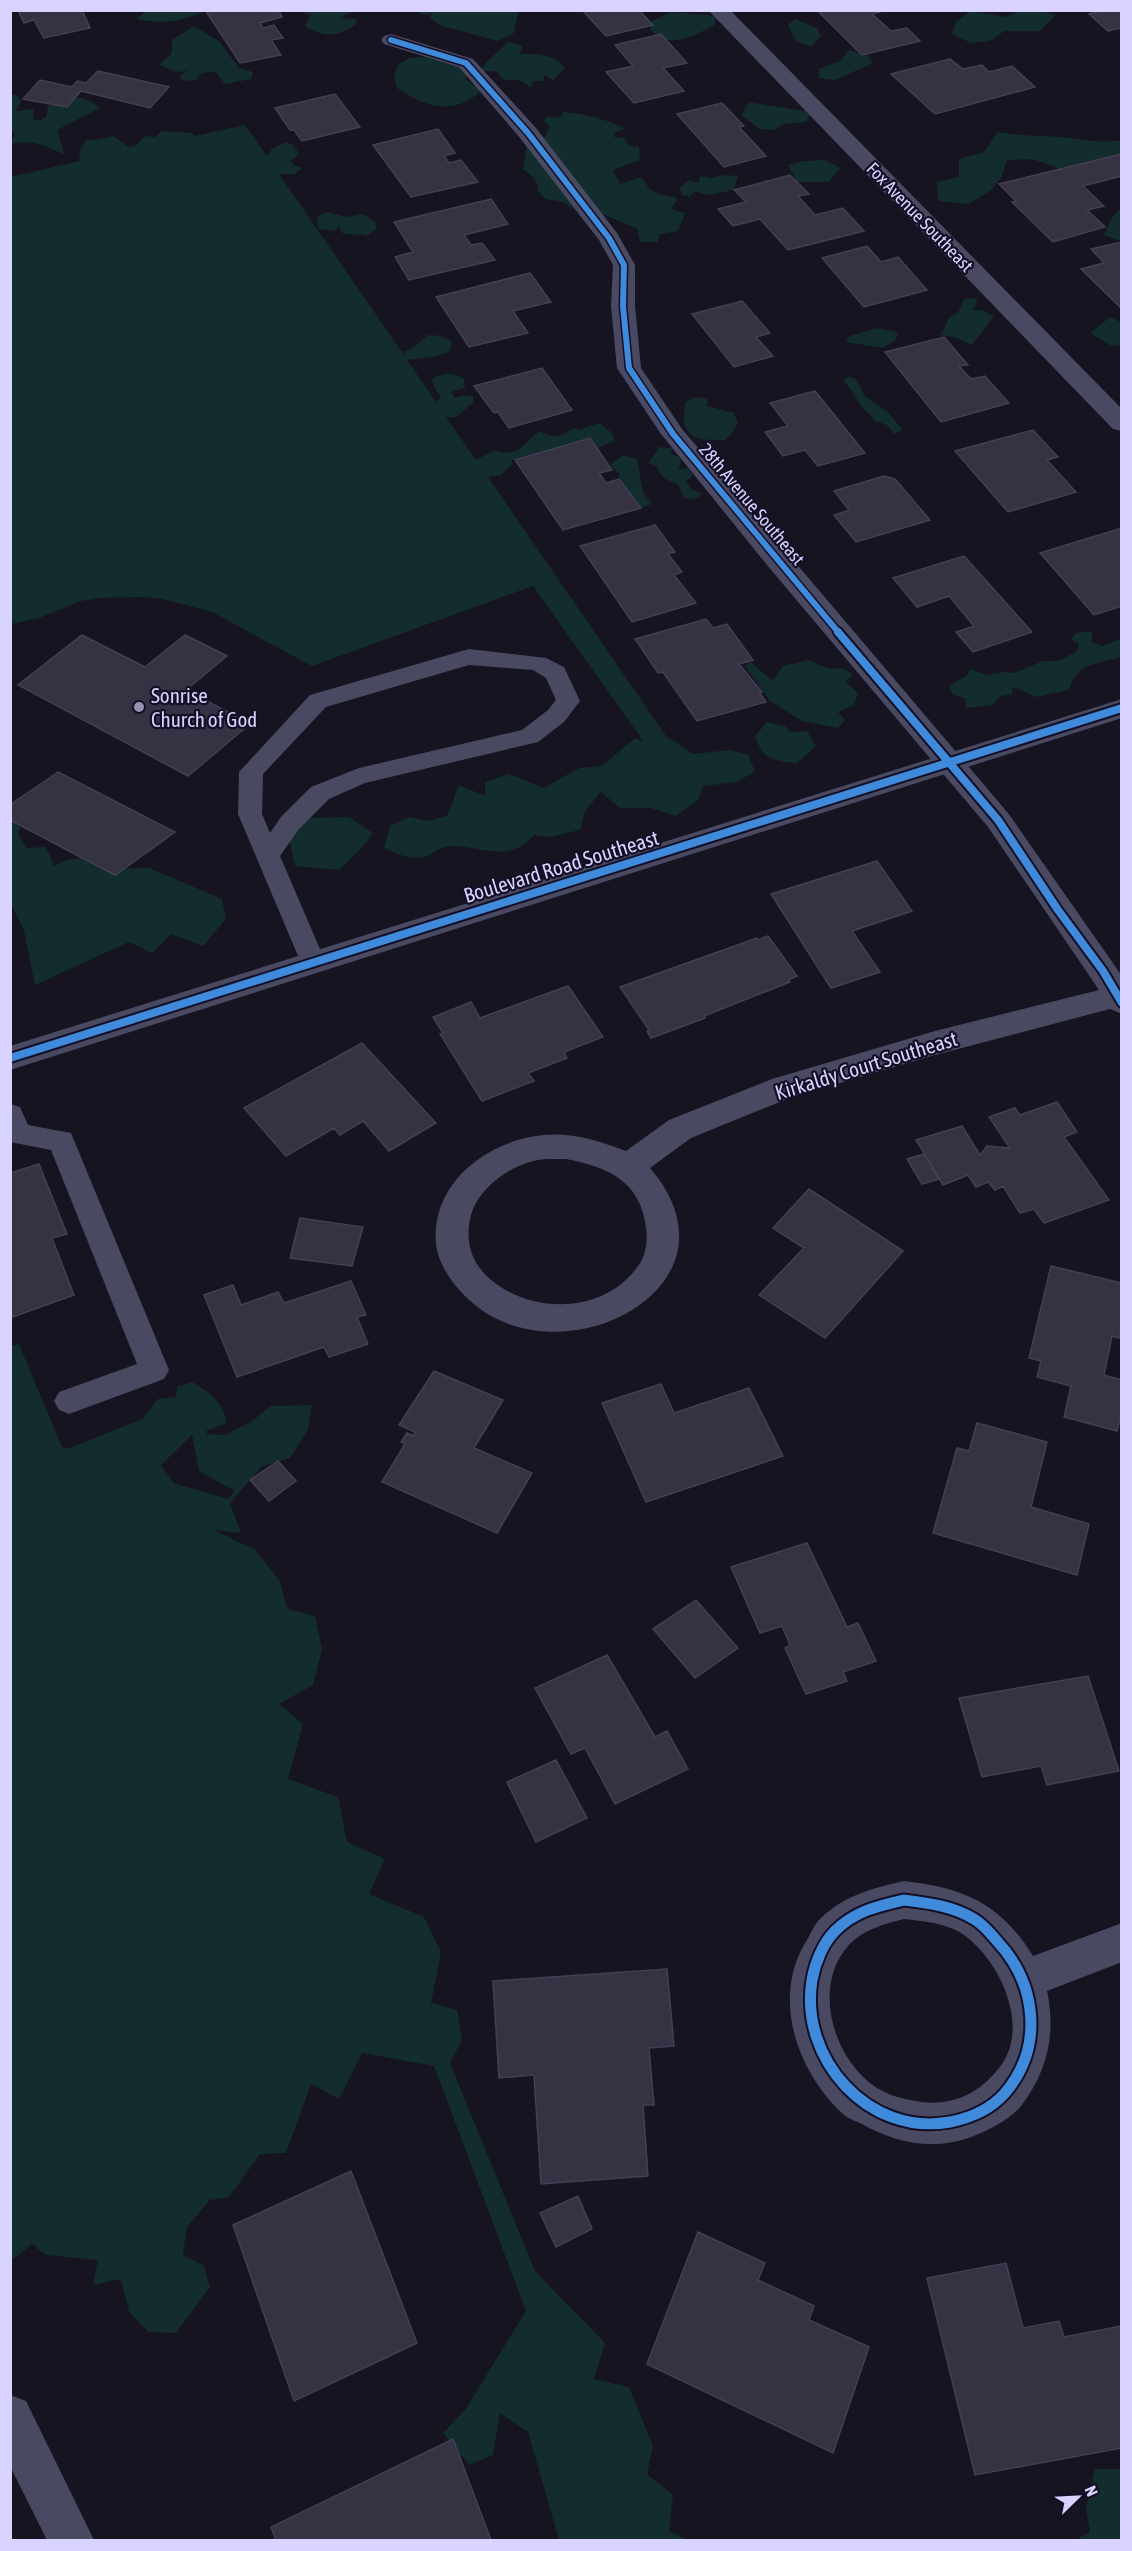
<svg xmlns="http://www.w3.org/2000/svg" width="1132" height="2551" viewBox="0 0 1132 2551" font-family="'Asap Condensed',sans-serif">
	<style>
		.green { fill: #132c2d; fill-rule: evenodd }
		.building { fill: #343243; stroke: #433f54; stroke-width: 1.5 }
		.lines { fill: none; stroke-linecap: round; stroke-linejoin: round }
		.service { fill: #4a4962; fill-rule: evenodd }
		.minor { fill: #4a4962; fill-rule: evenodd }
		.tertiary { fill: #4a4962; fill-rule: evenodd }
		.cycleway-far2-casing { stroke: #130f26; stroke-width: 9 }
		.cycleway-far1-casing { stroke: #130f26; stroke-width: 12 }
		.cycleway-casing { stroke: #130f26; stroke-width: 15 }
		.cycleway-far2 { stroke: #408adc; stroke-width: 6 }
		.cycleway-far1 { stroke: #408adc; stroke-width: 8 }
		.cycleway { stroke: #408adc; stroke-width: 11 }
		.poi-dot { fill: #9591b1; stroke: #130f26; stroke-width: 2 }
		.labels { text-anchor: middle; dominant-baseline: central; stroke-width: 4.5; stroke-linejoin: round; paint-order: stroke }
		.far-street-label { font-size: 18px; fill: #d9d4ff; stroke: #130f26 }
		.poi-label { font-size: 21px; fill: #d9d4ff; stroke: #130f26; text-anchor: start }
		.street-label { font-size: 21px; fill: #d9d4ff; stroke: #130f26 }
	</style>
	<rect width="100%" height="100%" fill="#161421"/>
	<path class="green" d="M1023,10L1042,11L1056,15L1040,31H1004L990,41L971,43L952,34L956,22L970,11L1005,17Z
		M145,11H207C179,21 166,25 137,19Z
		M299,11H353L340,18L357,19L355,25C336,37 324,38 305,26L311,15Z
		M512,11L518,12L514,33L497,41L439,25L430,18L432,13L424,15L415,11Z
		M671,12L716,16L714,25C696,36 665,51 650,29V22Z
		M795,19L817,28L821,36L811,47L796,41L788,25Z
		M194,26L220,42L239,68L253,72L251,79L225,84L215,72L202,73L196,80L182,81L180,76L188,71L176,72L159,65L172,53V40Z
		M508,41L523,46L519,54C536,53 554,54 565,68L553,80L544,75V81H533L530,87L519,80H504L496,71H481C485,60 500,52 508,41Z
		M849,50L867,55L873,63L835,80L819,78V69L840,61Z
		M447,55L467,71L466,79L482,90C454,117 425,107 397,88L394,77L397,66L409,58Z
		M11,95H17L21,101L16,111L34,109L33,119L39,121L46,117L48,106C68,96 82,93 100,108L57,130L65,155C44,145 34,140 11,144L15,132L11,131Z
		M749,102L810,112L807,122L784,124L775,130L759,129L741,115Z
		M563,112C580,113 612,120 625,129L615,132L614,137L624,138L629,145L639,147L640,160L613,170L620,184L642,177C649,193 660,195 676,197L677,200L671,209L685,213L678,231L660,234L658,242H640L637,229L596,211L576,210L562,202L546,199L538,191C538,180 531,175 523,169L526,148L546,136L549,126L544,121L547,116L560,118Z
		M245,125L267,156L272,149L285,142L292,144L299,153L291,161L294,165L302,168L295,174H279L406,358L404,351L410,350L428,335L442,336L452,342L449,352C434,358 422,358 407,360L436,402L441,397L434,387L432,379C444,373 452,372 464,379L465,388L451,392L455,398L461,396H473V403L456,417H446L476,460L495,450C519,459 522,443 540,431C555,440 561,436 575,428L583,431V428L600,423L612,433L614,441L597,448L590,438L512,460L513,464L501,475L488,477L666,736L693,754L730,750L748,755L755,771L737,782L703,786L698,800L676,816L651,808H620L601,792L585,811L580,830L549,837L534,835C509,864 482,846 450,846C443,846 435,852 429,855C415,862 396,854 384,848L390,826L409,817L428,821L447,816L459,785L485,796V782L509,774L544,788L579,768L602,766L635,738L644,742L533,586L312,666L212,612L163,599L143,597L98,598L81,601L39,618L11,624L10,177L80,161L79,152L86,140H95L113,136L129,147L137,145L145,136L155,137L162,131L192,133L195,136Z
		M998,132C1019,136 1039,135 1060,137C1082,139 1100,144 1121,140V162L1093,175L1060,169L1032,159L1007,160L1001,178L991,190L969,204L938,201L937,182L959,177V159L984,152Z
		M825,160L840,168L829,182H797L788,165L804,161Z
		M724,175L738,176L734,190L707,195L695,191L690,197L682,195L679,189L688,180L698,183L701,176L711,178Z
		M1121,207V241L1104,235L1111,219Z
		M326,212L346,217L363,214L376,223V229L368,236C359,233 351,236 342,233L339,226L335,231L318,229L317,217Z
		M977,298L976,305L971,310H981L994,316C985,326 981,336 971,345L957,338L941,335L949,318L959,311L964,299Z
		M1110,317L1121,322V345L1112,346L1090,333Z
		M877,328L898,332L895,341L882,348L846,342L849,336Z
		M849,377L856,379L865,396L887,411L903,430L894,434L887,425L875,421C871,414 866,412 861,406C855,397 851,388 843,381Z
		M696,397L708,399L707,406L734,413L738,423L732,433L725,440C709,440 687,442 684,422C683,416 686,409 685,402Z
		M660,447L674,448L670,453L680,457L681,464L678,469L688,468L693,475L686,482L691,489L703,494L695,499L684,498L678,484C669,483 659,476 657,466L648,463Z
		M623,455L637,459L643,492L652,504L641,508L619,479V473L610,465Z
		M1092,631V642L1102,646L1121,639V657C1096,665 1077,662 1069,690L1036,697L1013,687L1012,694L1000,696L993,705L966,708V699L953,694L949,686L966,676L971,669L985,675L1003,672L1014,673L1043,661H1059L1077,651L1079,644L1071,639L1076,633Z
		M808,660L829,669L841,668L853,674L846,682L858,693L854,705L838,712L845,720L838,728L802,721L770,701L745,666L750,662C759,667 764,676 773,680L783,666Z
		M767,722L785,726L790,732L807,731L816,746L797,763C773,761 763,760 755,736Z
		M11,807L27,812L18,833L26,848L46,847L54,866L67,860L104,855L114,869L149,868L222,899L226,919L203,946L171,934L152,953L129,942L35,985L24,930L11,904Z
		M349,817L373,833L362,848L339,870L295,866L289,839L307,818Z
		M19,1344L62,1447L70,1448L142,1419L158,1399L176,1397L177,1387L192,1382C210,1392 223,1402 227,1423L206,1431L207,1434L225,1435L252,1421L271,1406L312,1405L308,1430L290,1458L262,1466L230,1503L241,1533L214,1530L255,1550L280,1581L287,1609L315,1616L322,1649L313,1685L279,1704L303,1724L288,1779L338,1797L347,1842L385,1859L369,1894L424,1917L441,1952L431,2003L457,2010L462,2040L450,2063L535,2271L605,2343L594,2379L629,2387L653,2446L647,2474L673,2495L669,2531L687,2540H559L528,2432L500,2413L493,2455L469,2465L443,2433L465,2410L526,2311L434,2066L362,2053L339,2099L311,2084L286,2153L260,2154L229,2197L210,2200L187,2227L183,2255L204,2266L210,2287L176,2333L148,2332L129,2312L121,2279L93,2285L98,2260L46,2255L32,2244L11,2261L10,1346ZM192,1435L199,1471L235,1491L228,1499L174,1483L161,1465Z
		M1095,2469H1121V2540H1075L1090,2532L1086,2508Z"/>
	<path class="building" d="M18,10H82L90,28L44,38L34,20L24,23Z
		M205,10H288L279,12L282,17L260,23L263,28L274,25L283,38L271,40L281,55L240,63Z
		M582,10H639L653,25L606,36Z
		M817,10H887L872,14L891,31L907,28L920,41L862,55Z
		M1105,10H1122V28L1108,31L1089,14Z
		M661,34L687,63L663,68L684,91L634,103L606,72L633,66L615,45Z
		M950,59L963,69L982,65L989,72L1012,66L1035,87L935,114L891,74Z
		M98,71L169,87L150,108L81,91L67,107L23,99L40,80L72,87L77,81L86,83Z
		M335,94L360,127L302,141L294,130H290L275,108Z
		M722,103L744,126L739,127L766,156L724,167L677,114Z
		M438,129L455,153L444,156L449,163L461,160L478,182L411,197L373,145Z
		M1122,154V176L1083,186L1104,206L1087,210L1105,227L1053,242L1012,202L1016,201L999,184Z
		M790,175L809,194L798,196L815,215L843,208L864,231L788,250L760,219L733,226L718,209L746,202L734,190Z
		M491,199L508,224L464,235L471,245L482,243L495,260L409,280L395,257L413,252L394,222Z
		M1122,242V309L1081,269L1104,263L1091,249Z
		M867,246L881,262L898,257L927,290L864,307L822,258Z
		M530,273L551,302L513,311L528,333L469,347L436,297Z
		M742,301L770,333L756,337L773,356L734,367L692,314Z
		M944,337L968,365L959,366L971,379L985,376L1009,403L941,422L885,352Z
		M542,368L572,410L509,428L498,412L494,413L474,386Z
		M815,391L865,453L818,466L805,450L783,456L765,432L788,426L770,403Z
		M1033,430L1058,457L1047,460L1076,492L1008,512L955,451Z
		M590,438L612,470L599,473L606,483L619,479L641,508L563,530L515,460Z
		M884,476L895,479L930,520L856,542L834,515L849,510L834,491Z
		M655,525L675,552L668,554L682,572L674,575L696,603L632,622L580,546Z
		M1122,528V606L1094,615L1040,553Z
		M964,556L1032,632L973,652L956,632L974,626L949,596L917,607L893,578Z
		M706,619L713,628L727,624L753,660L739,664L762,692L760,693L766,702L697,721L663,672L658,673L635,639Z
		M82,635L145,667L185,635L227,656L186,690L250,724L188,776L18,685Z
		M58,772L175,832L115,875L10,820V805Z
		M877,861L912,911L852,931L880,972L831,988L771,894Z
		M768,936L797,976L788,980L790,982L704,1016L705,1018L651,1038L647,1031L649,1030L620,987L757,938L758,940Z
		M568,986L603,1037L564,1052L567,1058L528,1073L534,1081L482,1101L440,1034L443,1033L433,1017L471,1002L480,1018Z
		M362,1043L436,1123L389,1151L363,1121L340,1135L334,1128L286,1156L244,1108Z
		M1057,1102L1077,1132L1064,1137L1109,1200L1044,1223L1034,1209L1020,1213L1003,1186L995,1190L988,1182L976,1187L968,1175L943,1185L916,1140L962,1126L980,1155L987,1146L1010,1148L989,1117L1015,1108L1020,1115Z
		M924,1154L939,1179L922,1184L907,1159Z
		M39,1164L67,1234L52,1238L74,1295L10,1318V1173Z
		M809,1189L903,1251L825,1338L759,1295L804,1248L773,1228Z
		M300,1218L363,1227L352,1266L290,1258Z
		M1051,1266L1122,1283V1328L1119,1338L1112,1336L1104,1375L1122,1380V1411L1117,1431L1064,1417L1071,1386L1037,1377L1041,1361L1029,1358Z
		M351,1281L366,1315L357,1317L368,1344L329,1357L324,1347L237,1377L204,1295L233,1285L241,1305L278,1292L284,1303Z
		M434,1371L503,1400L474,1448L532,1473L497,1533L382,1482L405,1444L401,1442L407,1433L413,1436L415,1432L399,1425Z
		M661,1384L674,1413L749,1388L783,1456L646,1502L602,1403Z
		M977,1423L1047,1442L1031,1507L1089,1524L1077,1575L933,1533L957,1448L969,1451Z
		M278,1461L296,1481L269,1501L250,1480Z
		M807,1543L847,1627L858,1623L876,1661L843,1672L847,1681L806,1694L785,1648L790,1645L782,1626L760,1633L731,1567Z
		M696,1600L738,1648L695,1678L653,1629Z
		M607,1655L655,1737L667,1731L688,1769L615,1804L585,1748L571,1754L535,1688Z
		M1088,1676L1119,1771L1047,1785L1041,1766L982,1777L959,1698Z
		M556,1760L587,1818L536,1842L507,1782Z
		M667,1969L674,2046L649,2048L654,2105H643L648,2176L541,2184L534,2075L499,2078L493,1981Z
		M351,2171L417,2343L294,2401L233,2225Z
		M578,2196L592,2229L556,2247L540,2213Z
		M698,2232L765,2263L758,2280L814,2306L809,2320L869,2347L833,2453L647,2364Z
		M1006,2263L1023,2328L1059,2321L1064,2337L1122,2326V2448L975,2475L927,2278Z
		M453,2439L491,2540H276L271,2527Z"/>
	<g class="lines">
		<path class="service" d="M469,649L546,658L564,667L580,701L564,722L538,742L365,783L329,799L299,829L280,856L326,963L322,970L313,973L304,970L238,814L239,772L310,695ZM469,665L533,670L546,678L556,700L548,710L522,730L359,768L311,787L281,817L270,833L262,814L263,774L326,707Z
			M10,1104L20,1107L28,1125L71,1133L169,1370L164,1379L69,1414L59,1410L54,1401L59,1392L137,1364L51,1150L10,1142Z"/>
		<path class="minor" d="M708,10H730L1122,409V431L1113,429Z
			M391,34L473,59L536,128L617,233L635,265V306L641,368L682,429L1008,813L1122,976V1014L1110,1009L935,1055L792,1097L691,1138L650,1168C754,1289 553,1388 464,1295C451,1282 438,1263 436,1244C430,1175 503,1130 565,1135C585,1136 607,1144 626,1151L669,1120L772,1079L935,1031L1099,990L988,827L772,571L661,434L617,368L611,306L613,265L599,240L520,138L459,67L384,44L381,40L384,36ZM566,1159C607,1167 640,1180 646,1227C648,1239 646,1256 638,1266C606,1312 538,1315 495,1283C472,1266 464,1243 471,1215C478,1190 505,1169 530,1162C541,1158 554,1159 566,1159Z
			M904,1881C964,1888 1000,1903 1033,1956L1122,1923V1962L1047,1991C1056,2033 1048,2071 1021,2106C1008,2121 989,2130 971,2137C934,2151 895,2143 862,2124C855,2121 847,2118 842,2113C796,2070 771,1996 807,1940C811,1933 815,1923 822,1917C846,1895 873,1888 904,1881ZM904,1919C923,1921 945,1923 961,1933C998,1957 1030,2023 1002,2064C982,2092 955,2106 921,2102C903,2099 889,2096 874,2086C833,2057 812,1987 848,1946C862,1930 884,1924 904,1919Z
			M10,2395L26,2401L94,2540H47L10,2466Z"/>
		<path class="tertiary" d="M1122,699V718L10,1070V1046Z"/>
		<g class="cycleway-far2-casing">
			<path id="cycleway-far2" d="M391,40L466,63L528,133L609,238L624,265L623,306L629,368L673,434L839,633"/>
		</g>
		<g class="cycleway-far1-casing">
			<path id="cycleway-far1" d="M838,632L998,820L1058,910L1103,971L1122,1003
				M10,1058L1122,708"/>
		</g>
		<g class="cycleway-casing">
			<path id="cycleway" d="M904,1900C928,1903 953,1906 974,1919C983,1924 990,1933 997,1941C1037,1984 1044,2047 1005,2093C991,2109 970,2118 950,2122C868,2137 799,2058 812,1980C815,1963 823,1943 835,1931C855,1911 878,1906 904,1900Z"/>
		</g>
		<use href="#cycleway-far2" class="cycleway-far2"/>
		<use href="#cycleway-far1" class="cycleway-far1"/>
		<use href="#cycleway" class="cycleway"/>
	</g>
	<circle class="poi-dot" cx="139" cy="707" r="6"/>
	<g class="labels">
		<g class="far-street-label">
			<text transform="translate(920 217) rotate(46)">Fox Avenue Southeast</text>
			<text transform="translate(752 504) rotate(50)">28th Avenue Southeast</text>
		</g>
		<g class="poi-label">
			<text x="151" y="695">Sonrise<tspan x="151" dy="24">Church of God</tspan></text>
		</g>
		<g class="street-label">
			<text transform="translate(561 866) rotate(-17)">Boulevard Road Southeast</text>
			<text transform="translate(866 1065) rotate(-17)">Kirkaldy Court Southeast</text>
		</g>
	</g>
	<rect width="1132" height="2551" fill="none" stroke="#d9d4ff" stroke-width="24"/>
	<g transform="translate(1078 2497) rotate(66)" stroke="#130f26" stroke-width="4.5" paint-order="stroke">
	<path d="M0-4.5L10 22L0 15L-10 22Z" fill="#d9d4ff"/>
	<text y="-9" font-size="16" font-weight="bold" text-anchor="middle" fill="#d9d4ff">N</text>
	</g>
</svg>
